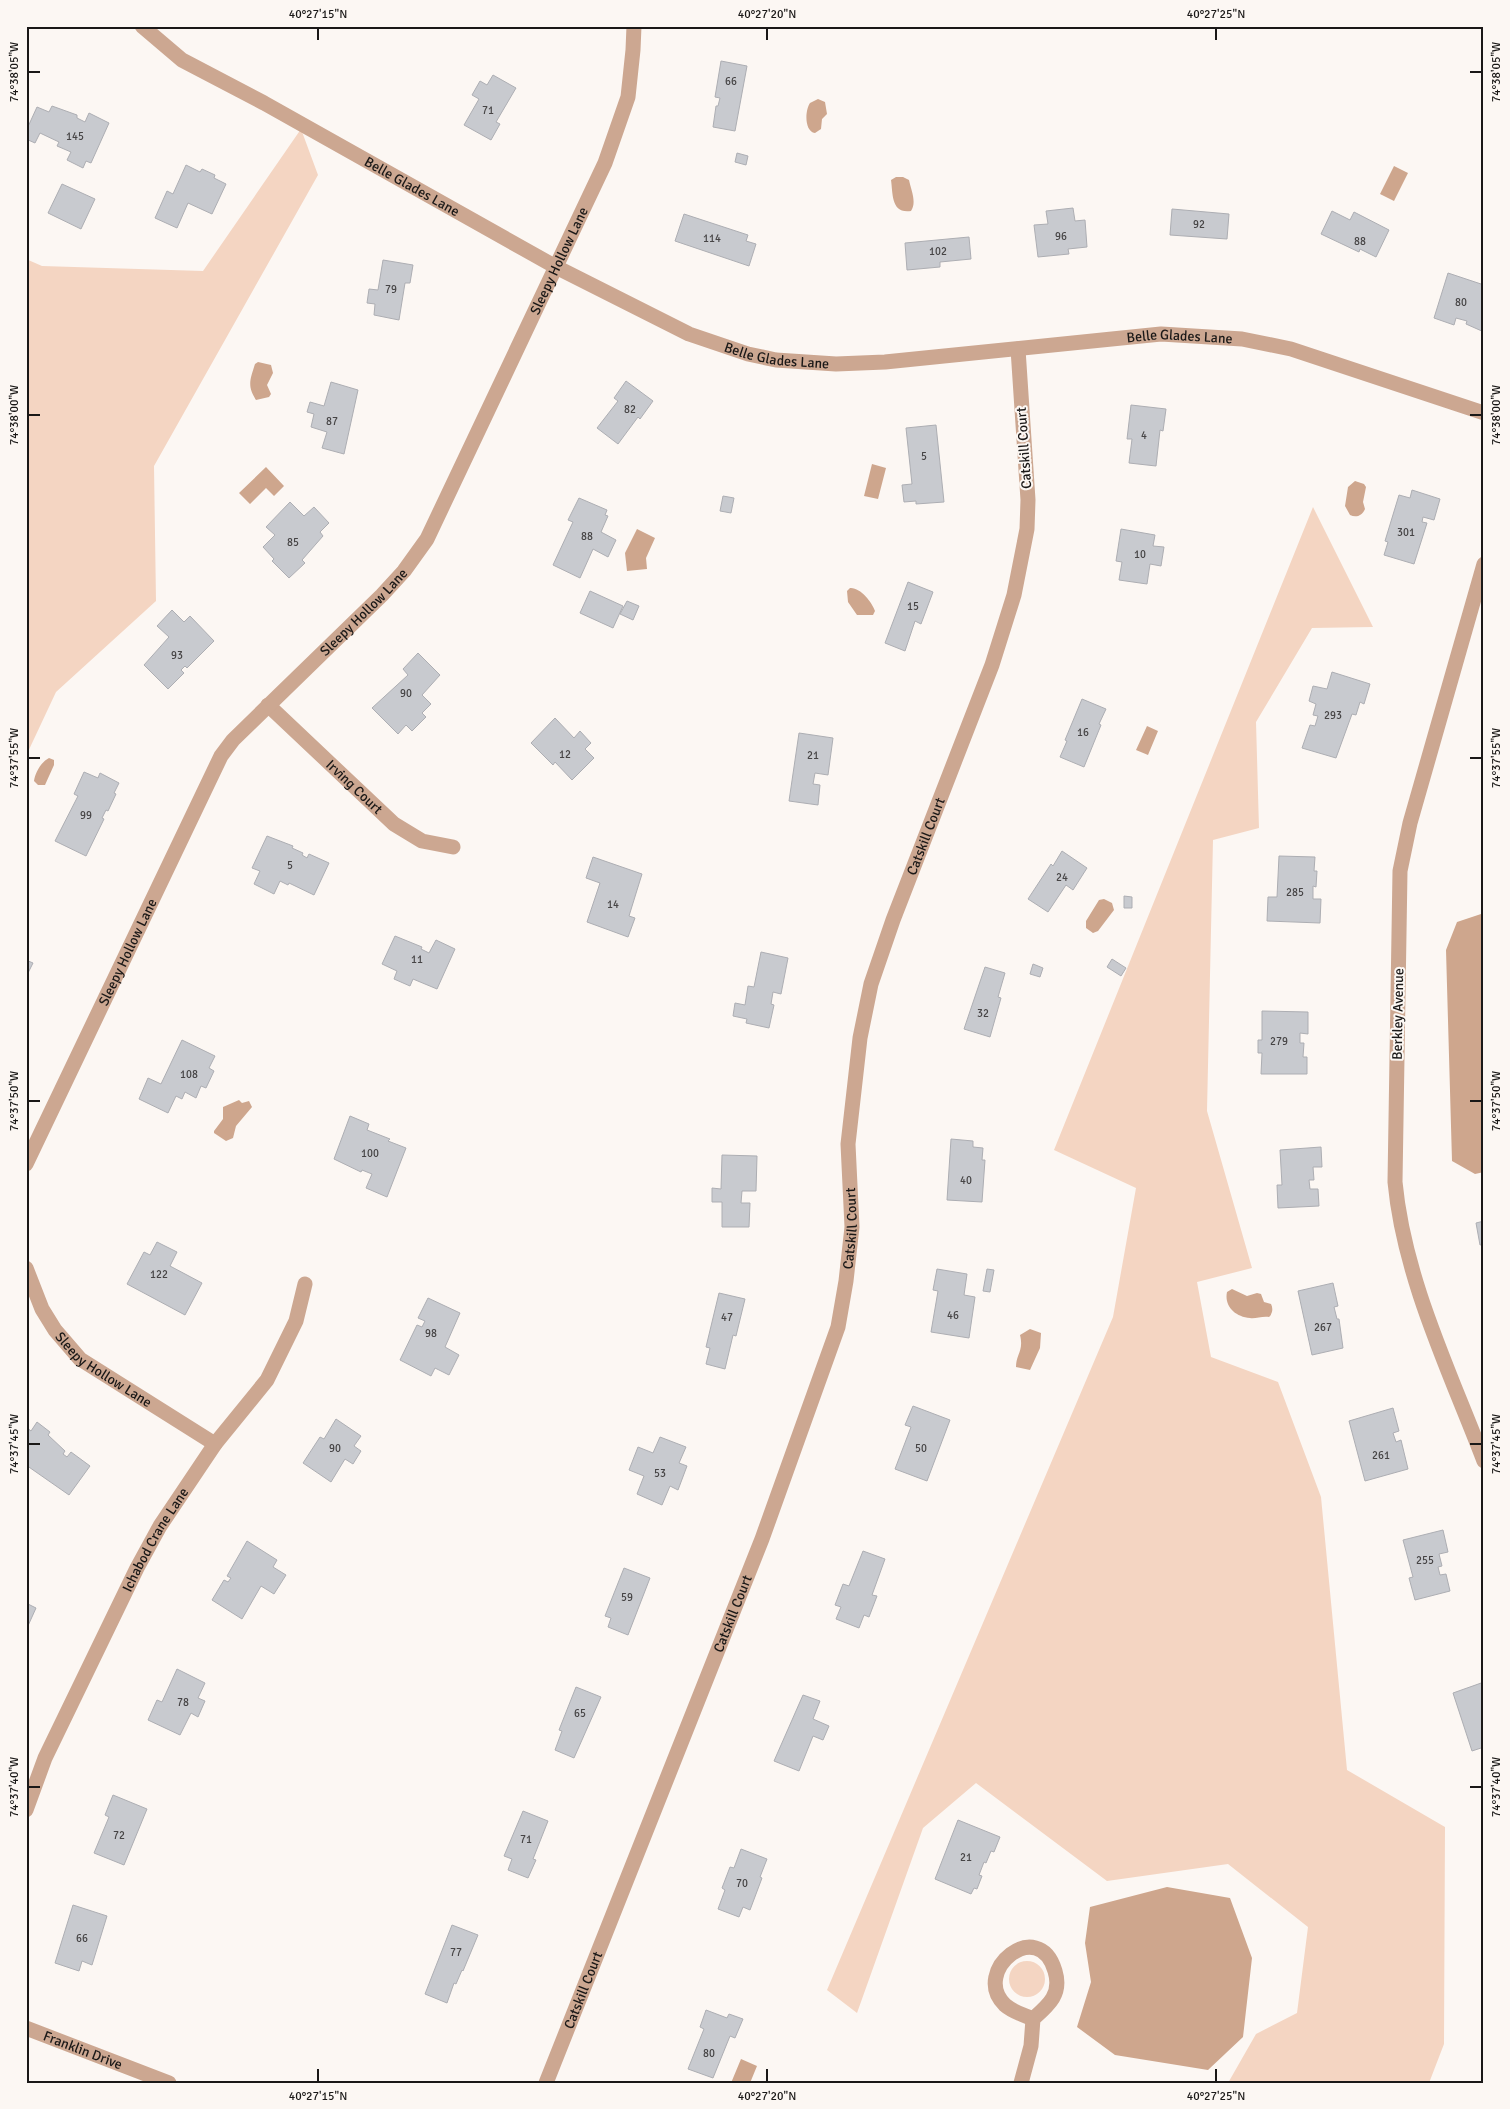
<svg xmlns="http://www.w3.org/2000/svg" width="1510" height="2109" viewBox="0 0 1510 2109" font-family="Signika,sans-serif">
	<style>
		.green { fill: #f4d5c2 }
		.water { fill: #cea68d }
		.building { fill: #c8cacf; stroke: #adaeb3 }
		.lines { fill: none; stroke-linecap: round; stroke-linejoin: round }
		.street { stroke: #cca791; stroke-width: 15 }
		.ticks { fill: none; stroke: #1a1817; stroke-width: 2 }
		.labels { text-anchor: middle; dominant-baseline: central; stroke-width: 4; stroke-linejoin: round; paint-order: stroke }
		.number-label { font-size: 11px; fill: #464445 }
		.street-label { font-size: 14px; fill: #1a1817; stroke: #fcf7f3 }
		.neatline { fill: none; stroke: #1a1817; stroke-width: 2 }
		.ticks-label { font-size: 12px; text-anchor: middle; fill: #1a1817 }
	</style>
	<rect width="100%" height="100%" fill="#fcf7f3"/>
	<path class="green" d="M301,129L318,175L154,466L156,601L56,692L26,756V259L42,266L203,271Z
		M1313,507L1373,627L1312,628L1256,722L1259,828L1213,840L1207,1111L1252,1268L1197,1282L1211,1357L1278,1382L1321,1497L1347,1770L1445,1827L1444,2044L1429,2083H1228L1256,2034L1297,2013L1308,1927L1228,1864L1107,1881L976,1783L923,1828L857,2013L827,1990L1113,1317L1136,1188L1054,1150Z
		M1009 1979a18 18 0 1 1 36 0a18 18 0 1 1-36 0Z"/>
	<path class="water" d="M818,99L825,102L827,114L822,119L821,129L815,133C804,131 805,110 810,103Z
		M1394,166L1408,173L1394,201L1380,194Z
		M896,177H903L909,180C911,190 917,202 911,211C891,214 893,194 891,180Z
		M258,362L271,365L273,373L267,385L271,394L269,397L256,400C247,386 250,380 255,364Z
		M872,464L886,468L878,499L864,496Z
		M266,467L284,486L274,496L266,488L250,504L239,493Z
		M1355,481L1364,484L1366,487L1363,502L1365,509C1362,516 1356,518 1350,515L1345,506L1348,487Z
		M637,529L655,538L646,558L647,569L627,571L625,553Z
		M850,588C860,587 872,602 875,611L873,615H857L848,602L847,591Z
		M1147,726L1158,731L1148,755L1136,750Z
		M49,758L54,760V765L45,785H38L34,781C35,773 41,762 49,758Z
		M1104,899L1112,903L1114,910L1098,931L1093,933L1086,928V921L1099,900Z
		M1484,913V1172L1475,1174L1452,1161L1446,950L1457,922Z
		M239,1100L242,1103L249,1101L252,1107L236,1126L233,1138L226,1141L214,1133V1131L223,1119V1107Z
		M1232,1289L1247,1296L1257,1293L1261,1294L1264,1302L1271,1304C1273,1308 1273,1313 1269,1317C1262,1316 1255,1319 1250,1318C1235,1317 1224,1306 1227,1292Z
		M1030,1329L1041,1333L1040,1348L1030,1370L1016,1367C1016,1354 1024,1351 1020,1335Z
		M1167,1887L1230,1898L1252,1958L1243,2037L1208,2070L1115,2055L1077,2027L1091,1982L1085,1943L1090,1907Z
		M741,2059L757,2066L750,2083H731Z"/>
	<path class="building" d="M721,61L747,66L735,131L713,127L716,106H718L720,98L715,97Z
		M493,75L516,88L496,122L500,124L491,140L464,125L479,99L472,95L480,81L487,85Z
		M52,106L77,115V118L85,122L89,113L109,123L91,163L86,161L83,168L67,160L71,152L57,146L59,142L40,133L35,143L26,139V131L37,107L49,112Z
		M737,153L748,156L746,165L735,162Z
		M186,165L200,172L202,169L215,175L214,178L226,184L212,214L188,203L177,228L155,218L167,191L173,194Z
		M62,184L95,199L81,229L48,213Z
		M1073,208L1075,221L1085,220L1087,247L1068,249L1069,254L1038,257L1034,225L1048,224L1046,211Z
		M1172,209L1229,214L1227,239L1170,235Z
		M1332,211L1350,220L1354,212L1389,230L1376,257L1360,249L1359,252L1321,234Z
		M684,214L748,235L746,241L756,244L749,266L675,241Z
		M969,237L971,259L940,262V267L907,270L905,243Z
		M383,260L413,265L410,283H405L399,320L374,315L375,304L367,303L369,289L378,290Z
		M1448,273L1484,285V332L1466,324L1467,321L1456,318L1454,325L1434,318Z
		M626,381L653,401L640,419L638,417L618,444L597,428L618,401L614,398Z
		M331,382L358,390L344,454L322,448L327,432L311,427L314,414L307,412L310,402L324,406Z
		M1131,405L1166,409L1163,431L1160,430L1156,466L1129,463L1132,439H1127Z
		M936,425L944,502L916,504V501L904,502L902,485L912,484L906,428Z
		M1412,490L1440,499L1434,520L1423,517L1422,522L1427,523L1414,564L1384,555L1388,542L1385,541L1399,495L1410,498Z
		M723,496L734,498L731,513L720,511Z
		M579,498L607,510L605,515L608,516L601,532L616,540L608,557L593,549L580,578L553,565L573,522L568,520Z
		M290,502L304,516L314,507L329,523L320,532L323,536L302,560L305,563L289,578L272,561L274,559L263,547L275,535L266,527Z
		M1121,529L1155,535L1153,546L1164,547L1161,566L1150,564L1147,584L1119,580L1122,562L1116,561Z
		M908,582L933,592L921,624L915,621L905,651L885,643Z
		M590,591L623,606L613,628L580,613Z
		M627,601L639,606L633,620L620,614Z
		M172,610L184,622L190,616L214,641L187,668L185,666L181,670L184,673L168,689L144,665L169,637L157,626Z
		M418,653L440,675L422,695L431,704L422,713L426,717L412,731L406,725L398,734L372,708L408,675L403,669Z
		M1332,672L1370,684L1364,704L1360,702L1356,715L1352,714L1336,758L1302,748L1310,725L1315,726L1318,716L1313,715L1316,704L1309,701L1313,686L1327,689Z
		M1082,699L1106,709L1099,724L1101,725L1084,767L1060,757L1067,741L1065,740Z
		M555,718L574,738L580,731L591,743L585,749L594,758L572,780L555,762L553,765L531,743Z
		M799,733L833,738L828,775L815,773L813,784L820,785L818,805L789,801Z
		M84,772L98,778L100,773L119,783L114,793L116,794L108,811L106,810L102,818L104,819L86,856L55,841L78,796L74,794Z
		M267,836L293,846L292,848L303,853L302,855L307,858L309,854L329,863L314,895L289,883L288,885L280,881L274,894L254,884L260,871L252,868Z
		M1062,851L1087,868L1073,890L1066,885L1048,912L1028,899L1051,864L1053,866Z
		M1279,856L1315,857L1314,871H1317L1316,887L1313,886V899H1321L1320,923L1267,921L1268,897H1277Z
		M593,857L642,874L629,916L635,918L628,937L587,922L600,883L586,878Z
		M1124,896L1132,897V908H1124Z
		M395,936L422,947L421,949L429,953L436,940L455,949L437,989L413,979L410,986L394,979L397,971L382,964Z
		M761,952L788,958L781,994L773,992L771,1004L774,1005L769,1028L746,1023L747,1019L733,1016L735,1003L745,1005L748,986L754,987Z
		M1112,959L1126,968L1121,976L1107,967Z
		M26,960L33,963L26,977Z
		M1033,964L1043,968L1040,977L1030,974Z
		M985,967L1005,973L998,997L1001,998L990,1037L964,1029Z
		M1262,1011L1308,1012V1034L1300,1033V1043H1304L1303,1057H1307V1074H1261L1262,1053H1258V1040H1262Z
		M182,1040L215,1056L209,1068L214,1071L206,1088L201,1086L196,1098L185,1092L182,1099L176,1096L168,1113L139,1099L148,1078L161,1084Z
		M350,1116L369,1124L367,1130L390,1139L388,1141L406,1148L387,1197L366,1188L372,1174L362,1170L361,1172L334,1159Z
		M951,1139L973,1141V1147L983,1148L982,1160H985L982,1202L947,1200Z
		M1321,1147L1322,1167H1313L1314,1180H1309L1310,1189H1318L1319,1206L1278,1208L1277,1185H1282L1280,1150Z
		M722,1155L757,1156L756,1191H742L741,1203H750L749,1227H722V1202H712V1188L721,1189Z
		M1484,1221V1244L1480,1245L1476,1223Z
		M157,1242L177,1252L170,1266L202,1283L185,1315L127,1284L144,1252L150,1255Z
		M937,1269L967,1274L964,1295L975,1297L969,1338L931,1332L938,1291L933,1290Z
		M987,1269L994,1270L990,1292L983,1291Z
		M1333,1283L1338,1306L1334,1307L1337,1319H1339L1343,1348L1312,1355L1298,1291Z
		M719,1293L745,1299L736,1336L733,1335L725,1369L706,1364L710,1348L706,1347Z
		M428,1298L460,1313L445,1347L459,1355L449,1375L435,1368L431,1376L400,1360L417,1325L422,1327L425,1321L418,1318Z
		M913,1406L950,1420L927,1481L895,1469L911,1427L905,1425Z
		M1393,1408L1399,1431L1393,1433L1396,1442L1401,1440L1408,1469L1365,1481L1349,1421Z
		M336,1419L361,1436L354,1446L361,1451L353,1464L345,1459L331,1482L303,1463L320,1437L324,1439Z
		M37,1422L50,1432L48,1435L65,1451L63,1454L67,1457L71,1452L90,1466L69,1495L26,1465V1427L31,1431Z
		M660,1437L686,1447L679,1463L687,1466L678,1490L670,1486L662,1505L637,1494L644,1476L629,1470L638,1447L653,1453Z
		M1443,1530L1448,1552L1439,1554L1442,1566L1438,1567L1440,1575L1446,1574L1450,1591L1415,1600L1409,1578L1413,1577L1403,1540Z
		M247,1541L277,1560L273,1567L286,1575L274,1594L261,1586L242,1619L212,1600L224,1580L228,1582L231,1578L227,1576Z
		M863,1551L885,1559L872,1595L877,1596L869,1617L864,1615L859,1628L836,1619L841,1607L835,1605L843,1584L849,1586Z
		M624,1568L650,1578L628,1635L608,1627L611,1618L605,1616Z
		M26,1603L36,1608L27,1628L26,1627Z
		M177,1669L205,1683L198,1698L205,1701L198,1717L191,1713L180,1735L148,1720L157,1700L162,1702Z
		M1484,1682V1747L1472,1751L1453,1693Z
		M576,1687L601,1697L574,1758L555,1750L562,1731L559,1730Z
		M803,1695L820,1701L813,1719L829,1726L823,1740L813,1736L799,1771L774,1761Z
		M113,1795L147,1809L124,1865L94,1853L109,1817L105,1815Z
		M523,1811L548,1821L533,1859L536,1860L528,1878L508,1870L512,1859L504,1856Z
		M958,1820L1000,1837L994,1852L991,1851L986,1863L984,1862L979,1875L982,1876L977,1889L974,1888L971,1894L935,1879Z
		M741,1849L767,1859L760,1877L762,1878L750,1910L743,1907L739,1917L718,1909L725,1890L722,1888L730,1867L734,1868Z
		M73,1905L107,1916L92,1965L82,1961L79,1971L55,1963Z
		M452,1925L478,1935L463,1971L462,1970L456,1984L454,1983L447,2003L425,1994Z
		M706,2010L727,2018L729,2014L743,2019L735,2038L730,2036L713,2078L688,2069L704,2029L700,2027Z"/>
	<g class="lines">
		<g class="street">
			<path id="s1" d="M142,26L182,60L264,103L556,267L689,334L748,354L776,360L836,364L885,362L1161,334L1242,339L1291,349L1484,413"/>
			<path d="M1484,564L1410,823L1400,871L1395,1182C1404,1278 1450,1372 1484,1461"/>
			<path id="s2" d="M268,705L394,824L422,841L453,847"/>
			<path id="s3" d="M26,1164L221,756L233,740L382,595L404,571L427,539L605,163L628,97L633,50L634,26"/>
			<path id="s4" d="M26,1268L42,1309L55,1330L80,1359L215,1444"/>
			<path id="s5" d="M26,1810L45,1758L137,1568L160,1526L215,1444L267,1380L296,1321L305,1284"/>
			<path id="s6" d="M26,2028L169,2083"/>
			<path id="s7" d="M546,2083L762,1539L838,1327L846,1281L852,1227L848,1144L860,1038L871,984L893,920L992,665L1014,595L1027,529L1028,500L1018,349"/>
			<path d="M1021,2083L1031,2046L1033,2019C1049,2005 1062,1994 1055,1971C1039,1915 970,1971 1005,2005C1013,2012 1024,2015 1033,2019"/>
		</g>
	</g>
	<path class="ticks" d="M318,28V40M767,28V40M1216,28V40M28,72H40M1470,72H1482M28,415H40M1470,415H1482M28,758H40M1470,758H1482M28,1101H40M1470,1101H1482M28,1444H40M1470,1444H1482M28,1787H40M1470,1787H1482M318,2069V2082M767,2069V2082M1216,2069V2082"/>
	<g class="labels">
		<g class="number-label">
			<text x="731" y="81">66</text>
			<text x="488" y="110">71</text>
			<text x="75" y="136">145</text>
			<text x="1199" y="224">92</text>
			<text x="1061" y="236">96</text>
			<text x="712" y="238">114</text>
			<text x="1360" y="241">88</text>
			<text x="938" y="251">102</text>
			<text x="391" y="289">79</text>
			<text x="1461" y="302">80</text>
			<text x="630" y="409">82</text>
			<text x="332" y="421">87</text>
			<text x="1144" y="435">4</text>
			<text x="924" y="456">5</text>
			<text x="1406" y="532">301</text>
			<text x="587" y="536">88</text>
			<text x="293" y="542">85</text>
			<text x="1140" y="554">10</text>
			<text x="913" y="606">15</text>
			<text x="177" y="655">93</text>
			<text x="406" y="693">90</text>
			<text x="1333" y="715">293</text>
			<text x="1083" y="732">16</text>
			<text x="565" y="754">12</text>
			<text x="813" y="755">21</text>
			<text x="86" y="815">99</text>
			<text x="290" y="865">5</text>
			<text x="1062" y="877">24</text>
			<text x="1295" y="892">285</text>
			<text x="613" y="904">14</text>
			<text x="417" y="959">11</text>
			<text x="983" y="1013">32</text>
			<text x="1279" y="1041">279</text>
			<text x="189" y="1074">108</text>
			<text x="370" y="1153">100</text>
			<text x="966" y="1180">40</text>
			<text x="159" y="1274">122</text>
			<text x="953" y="1315">46</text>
			<text x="727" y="1317">47</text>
			<text x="1323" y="1327">267</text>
			<text x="431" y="1333">98</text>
			<text x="335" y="1448">90</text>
			<text x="921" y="1448">50</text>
			<text x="1381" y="1455">261</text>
			<text x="660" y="1473">53</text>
			<text x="1425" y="1560">255</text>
			<text x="627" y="1597">59</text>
			<text x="183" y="1702">78</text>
			<text x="580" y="1713">65</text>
			<text x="119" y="1835">72</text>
			<text x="526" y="1839">71</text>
			<text x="966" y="1857">21</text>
			<text x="742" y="1883">70</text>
			<text x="82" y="1938">66</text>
			<text x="456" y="1952">77</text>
			<text x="709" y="2053">80</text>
		</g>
		<g class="street-label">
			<text stroke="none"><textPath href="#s1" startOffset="315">Belle Glades Lane</textPath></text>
			<text stroke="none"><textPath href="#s3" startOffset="1060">Sleepy Hollow Lane</textPath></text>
			<text stroke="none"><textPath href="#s1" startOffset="1125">Belle Glades Lane</textPath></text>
			<text stroke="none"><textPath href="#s1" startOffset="720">Belle Glades Lane</textPath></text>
			<text transform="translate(1024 448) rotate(-94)">Catskill Court</text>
			<text stroke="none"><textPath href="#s3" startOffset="655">Sleepy Hollow Lane</textPath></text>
			<text stroke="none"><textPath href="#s2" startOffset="119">Irving Court</textPath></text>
			<text stroke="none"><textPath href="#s7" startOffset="1314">Catskill Court</textPath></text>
			<text stroke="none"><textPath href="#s3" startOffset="235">Sleepy Hollow Lane</textPath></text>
			<text transform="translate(1398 1014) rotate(-89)">Berkley Avenue</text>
			<text stroke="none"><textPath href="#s7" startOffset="910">Catskill Court</textPath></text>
			<text stroke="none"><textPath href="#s4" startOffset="132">Sleepy Hollow Lane</textPath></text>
			<text stroke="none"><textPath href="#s5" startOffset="300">Ichabod Crane Lane</textPath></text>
			<text stroke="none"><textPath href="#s7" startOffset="505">Catskill Court</textPath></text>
			<text stroke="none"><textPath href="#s7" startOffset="100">Catskill Court</textPath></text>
			<text stroke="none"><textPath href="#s6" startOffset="61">Franklin Drive</textPath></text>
		</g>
	</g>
	<rect width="1510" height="2109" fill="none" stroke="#fcf7f3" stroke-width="55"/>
	<rect x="28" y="28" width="1454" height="2054" class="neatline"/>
	<g class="ticks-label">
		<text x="318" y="18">40°27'15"N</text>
		<text x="767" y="18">40°27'20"N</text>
		<text x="1216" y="18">40°27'25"N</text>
		<text transform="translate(1496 72) rotate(-90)" y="4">74°38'05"W</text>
		<text transform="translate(14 72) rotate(-90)" y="4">74°38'05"W</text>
		<text transform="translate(1496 415) rotate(-90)" y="4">74°38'00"W</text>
		<text transform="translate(14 415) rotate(-90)" y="4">74°38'00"W</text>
		<text transform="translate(1496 758) rotate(-90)" y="4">74°37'55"W</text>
		<text transform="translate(14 758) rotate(-90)" y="4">74°37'55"W</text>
		<text transform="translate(1496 1101) rotate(-90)" y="4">74°37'50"W</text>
		<text transform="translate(14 1101) rotate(-90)" y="4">74°37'50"W</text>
		<text transform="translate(1496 1444) rotate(-90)" y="4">74°37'45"W</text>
		<text transform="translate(14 1444) rotate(-90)" y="4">74°37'45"W</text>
		<text transform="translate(1496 1787) rotate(-90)" y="4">74°37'40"W</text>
		<text transform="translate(14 1787) rotate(-90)" y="4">74°37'40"W</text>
		<text x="318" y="2100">40°27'15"N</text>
		<text x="767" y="2100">40°27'20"N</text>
		<text x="1216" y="2100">40°27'25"N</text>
	</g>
</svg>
